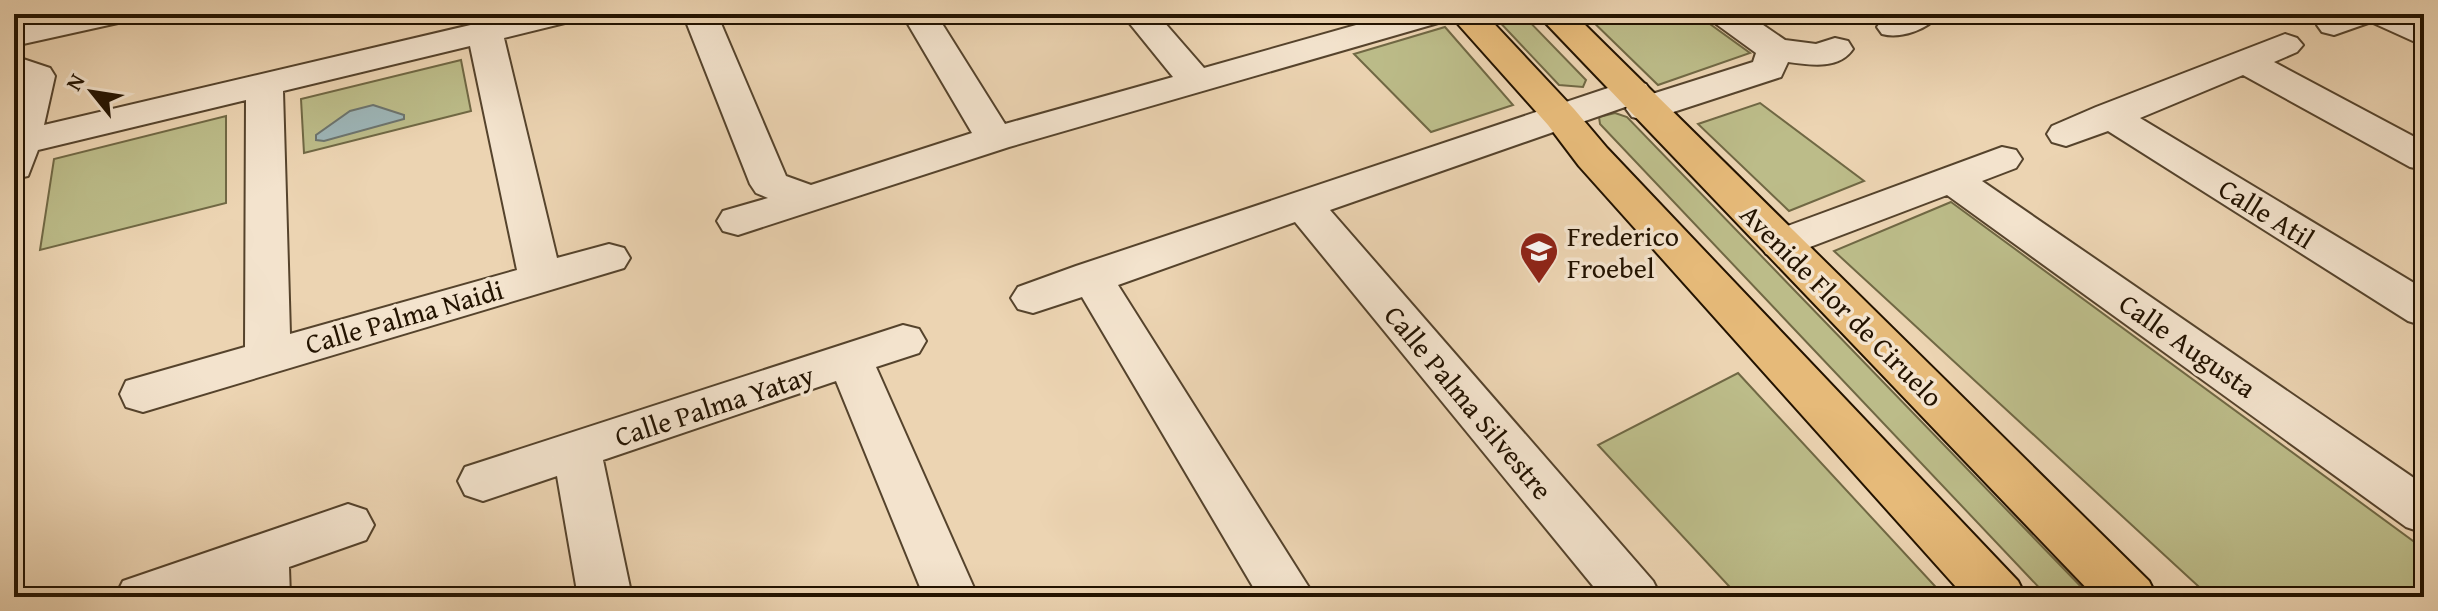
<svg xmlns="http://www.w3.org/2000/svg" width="2438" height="611" viewBox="0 0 2438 611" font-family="'Gentium Book Plus',serif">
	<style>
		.green { fill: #bcbc89; stroke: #706844; stroke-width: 2 }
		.water { fill: #9db5b7; stroke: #6c746e; stroke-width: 2 }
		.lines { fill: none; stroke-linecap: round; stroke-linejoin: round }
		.minor-casing { stroke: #55432c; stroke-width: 4 }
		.major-casing { stroke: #231300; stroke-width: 4 }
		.minor { fill: #f3e3cd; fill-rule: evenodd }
		.major { fill: #e6ba79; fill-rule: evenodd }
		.labels { text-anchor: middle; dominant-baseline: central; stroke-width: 7; stroke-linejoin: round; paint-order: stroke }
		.street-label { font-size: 28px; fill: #231300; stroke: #f3e3cd }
		.poi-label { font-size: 28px; fill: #231300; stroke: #f3e3cd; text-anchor: start }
	</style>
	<rect width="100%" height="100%" fill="#ecd4b2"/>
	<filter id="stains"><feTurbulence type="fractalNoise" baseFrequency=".0025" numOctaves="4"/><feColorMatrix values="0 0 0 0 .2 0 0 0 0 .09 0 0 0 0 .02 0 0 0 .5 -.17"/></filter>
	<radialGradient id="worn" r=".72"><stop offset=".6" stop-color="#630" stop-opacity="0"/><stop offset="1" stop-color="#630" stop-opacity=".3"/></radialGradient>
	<path class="green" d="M1492,14H1522L1586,80L1583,87L1559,85Z
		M1585,14H1696L1750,53L1658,85Z
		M1445,27L1513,105L1431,132L1354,54Z
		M461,60L471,111L304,153L301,99Z
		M1760,103L1864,181L1789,211L1698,124Z
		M1615,113L1627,117L2091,597H2048L1600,124L1599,117Z
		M226,116V203L40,250L54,159Z
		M1951,202L2424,549V597H2210L1834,251Z
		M1738,373L1945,597H1739L1598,445Z"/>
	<path class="water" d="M373,105L404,115V119L324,141L316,140V135L350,111Z"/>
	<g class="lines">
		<g class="minor-casing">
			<path id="minor" d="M65,14H132L127,21L14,46V24Z
				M517,14H578L573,21L504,38L557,258L609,244L624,248L630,258L624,268L143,412L126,407L120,394L126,381L245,347L246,100L38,150L28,176L14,179V94L17,81L14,80V56L50,68L55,76L44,125ZM470,46L517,270L290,334L283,91Z
				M683,14H717L786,176L811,185L972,133L902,14H936L1005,124L1173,77L1122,14H1157L1204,68L1395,14H1450L1445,21L1009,147L738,235L723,231L717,221L723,211L768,198L756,193L750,184Z
				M1707,14H1747L1785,40L1816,44L1835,38L1848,41L1853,49C1839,70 1810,65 1788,62L1781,77L1658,117L1645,120L1632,117L1626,109L1628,106L1330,210L1653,581L1661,597H1602L1295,222L1118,285L1315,597H1259L1082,297L1033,313L1018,309L1011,298L1018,287L1076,266L1620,84L1633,81L1646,84L1651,92L1649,95L1753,62L1756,53L1712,21Z
				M1894,14H1939C1928,30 1900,39 1882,34L1877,27L1882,20Z
				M2331,14H2408L2424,22V46L2371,22L2334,35L2322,32L2317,25L2322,18Z
				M2285,34L2297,38L2303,45L2297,52L2274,62L2424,142V170L2410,167L2243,75L2140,118L2424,289V326L2408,321L2108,131L2066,146L2052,142L2047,134L2052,126L2096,107Z
				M2002,147L2016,150L2022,159L2016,168L1982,181L2424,485V533L2406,527L1947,195L1781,258L1766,254L1760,244L1766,234Z
				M903,325L919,329L926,341L919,353L876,367L978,597H924L836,381L603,460L632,597H578L557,476L483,501L465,495L458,481L465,467Z
				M348,504L366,510L374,525L366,540L289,567L290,597H236V586L207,597H115L123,581Z"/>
		</g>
		<g class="major-casing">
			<path id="major" d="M1449,14H1485L1574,109L1607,148L2018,581L2026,597H1965L1579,166L1548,125Z
				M1537,14H1574L2149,581L2157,597H2095Z"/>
		</g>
		<use href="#minor" class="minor"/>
		<use href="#major" class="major"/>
	</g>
	<defs>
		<g id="school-pin" transform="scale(2)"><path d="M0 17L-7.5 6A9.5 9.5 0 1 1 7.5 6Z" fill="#8f2418" stroke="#f3e3cd"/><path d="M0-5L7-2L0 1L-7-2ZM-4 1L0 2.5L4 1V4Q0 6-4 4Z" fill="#fff"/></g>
	</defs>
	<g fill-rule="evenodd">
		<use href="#school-pin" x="1539" y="251"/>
	</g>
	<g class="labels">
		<g class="street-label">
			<text transform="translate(2267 213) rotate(32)">Calle Atil</text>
			<text transform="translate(1842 305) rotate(45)">Avenide Flor de Ciruelo</text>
			<text transform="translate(404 316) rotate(-16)">Calle Palma Naidi</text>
			<text transform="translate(2188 345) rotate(35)">Calle Augusta</text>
			<text transform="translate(1469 402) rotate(50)">Calle Palma Silvestre</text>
			<text transform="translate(714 405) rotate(-18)">Calle Palma Yatay</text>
		</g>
		<g class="poi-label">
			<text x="1567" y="235">Frederico<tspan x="1567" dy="32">Froebel</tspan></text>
		</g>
	</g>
	<rect width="2438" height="611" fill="none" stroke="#ecd4b2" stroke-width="48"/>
	<rect x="16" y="16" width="2406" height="579" fill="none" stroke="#231300" stroke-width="4"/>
	<rect x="24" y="24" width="2390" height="563" fill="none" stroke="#231300" stroke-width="2"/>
	<g transform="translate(92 92) rotate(300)" stroke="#f3e3cd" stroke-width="6" paint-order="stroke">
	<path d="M0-6L14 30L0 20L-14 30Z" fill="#231300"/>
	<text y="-12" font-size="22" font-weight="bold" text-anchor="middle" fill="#231300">N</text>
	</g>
	<rect width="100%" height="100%" filter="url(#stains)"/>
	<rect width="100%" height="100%" fill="url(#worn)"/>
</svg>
